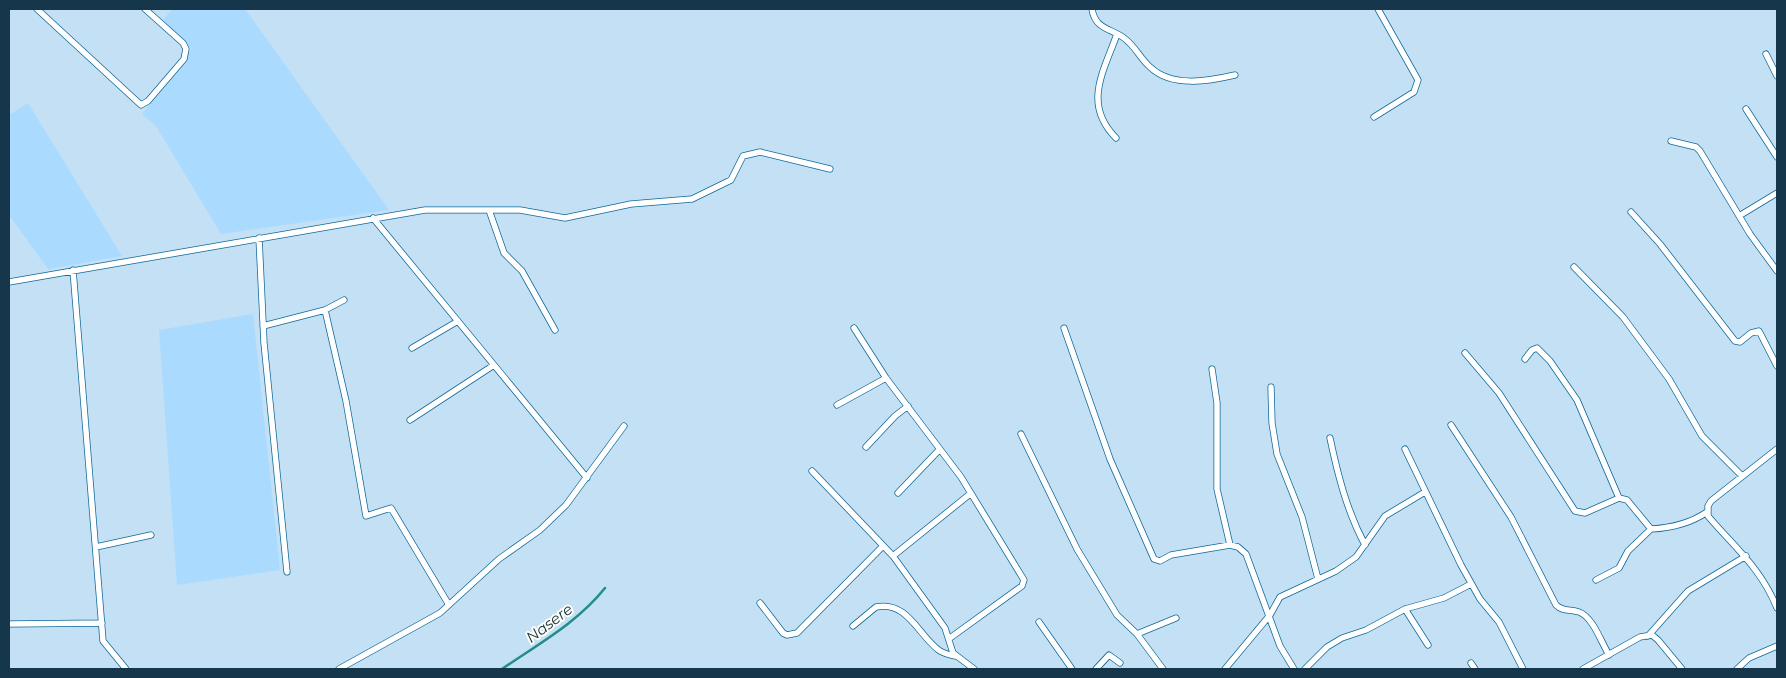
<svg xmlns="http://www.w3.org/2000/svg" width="1786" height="678" viewBox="0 0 1786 678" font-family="Montserrat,sans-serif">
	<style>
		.built { fill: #aadbfe }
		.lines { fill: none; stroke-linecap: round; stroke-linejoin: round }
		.stream { stroke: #228e85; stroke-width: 2.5 }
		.minor-casing { stroke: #0f6897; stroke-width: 7 }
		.minor { stroke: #fff; stroke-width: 5.5 }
		.labels { text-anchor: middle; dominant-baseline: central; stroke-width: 4; stroke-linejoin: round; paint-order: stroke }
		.water-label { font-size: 15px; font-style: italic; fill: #17332e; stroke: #fcfcfc }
	</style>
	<rect width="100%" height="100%" fill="#c3e0f5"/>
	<path class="built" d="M172,9H245L389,210L221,234L156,126L142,114L192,49L163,20Z
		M28,103L122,256L48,269L9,215V115Z
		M253,314L280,570L177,585L159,330Z"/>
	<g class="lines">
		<path class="stream" d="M502,669C538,644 577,623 605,588"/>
		<g class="minor-casing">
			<path id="minor" d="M37,9L141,105L148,101L184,59L186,49L183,43L145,9
				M1092,9C1095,29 1110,28 1124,38C1135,46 1140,58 1150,67C1172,88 1209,81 1235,75
				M1766,54L1777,76
				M1746,109L1777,157
				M1374,117L1414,92L1418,80L1378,9
				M1116,138C1082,104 1104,71 1117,34
				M1671,141L1696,147L1700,151L1750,234L1777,271
				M489,210L504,253L522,271L555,330
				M1631,212L1660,244L1735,341L1740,342L1751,333L1759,331L1777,366
				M1739,216L1777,193
				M373,218L587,478
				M259,238L264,343L287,572
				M1574,267L1623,317L1669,379L1702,436L1742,476
				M73,270L103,641L126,669
				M9,282L425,210H520L565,218L631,204L692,199L731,180L743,156L760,152L830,169
				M325,310L346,401L366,516L391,508L449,605
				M263,326L325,310L344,300
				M854,328L886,378L961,477L1024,580L1022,586L950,638
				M1064,328L1110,459L1154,559L1160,561L1171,555L1230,545L1238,547L1246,554L1280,646L1294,669
				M412,348L458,321
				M1465,353L1499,393L1575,511L1585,513L1619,498
				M1525,359L1532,350L1537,348L1550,361L1577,400L1619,498L1627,500L1651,529C1671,528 1691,523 1707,512
				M1212,369L1217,403V489L1230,545
				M1271,387L1272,423L1277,454L1302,517L1318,579
				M837,405L886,378
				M410,420L494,365
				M1451,425L1511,517L1556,605C1563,612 1570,609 1579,612C1593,617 1601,642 1609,655
				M1021,434L1077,549L1117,615L1137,634L1163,669
				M1330,438C1338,476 1347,511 1365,545
				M866,447L895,416L908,406
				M1405,449L1461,565L1480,599L1499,622L1523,669
				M1777,449L1711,501L1708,506V516C1735,548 1761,568 1777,608
				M812,471L893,556L945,628L953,653L974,669
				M898,493L939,450
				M96,547L151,535
				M893,556L970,494
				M1596,580L1619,568L1628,551L1651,529
				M760,603L783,633L787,635L797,633L883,546
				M1405,609L1428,645
				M1039,622L1072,669
				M9,624L102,623
				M853,626L876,607C908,600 919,637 940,651C945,654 950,655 955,656
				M1137,634L1176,618
				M1648,636L1688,591L1746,556
				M1471,663L1475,669
				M339,669L440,613L499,559L540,530L566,505L624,426
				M1096,669L1109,655L1120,663
				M1225,669L1270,615L1280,597L1336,571L1356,557L1385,516L1425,492
				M1305,669L1327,647L1342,638L1366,630L1405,609L1444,598L1471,584
				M1583,669L1640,637L1652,635L1658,640L1682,669
				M1737,669L1749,658L1777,646"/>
		</g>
		<use href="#minor" class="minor"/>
	</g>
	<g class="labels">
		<g class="water-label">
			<text transform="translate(549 623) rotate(-37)">Nasere</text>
		</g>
	</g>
	<rect width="1786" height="678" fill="none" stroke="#16364b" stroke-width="20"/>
</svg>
